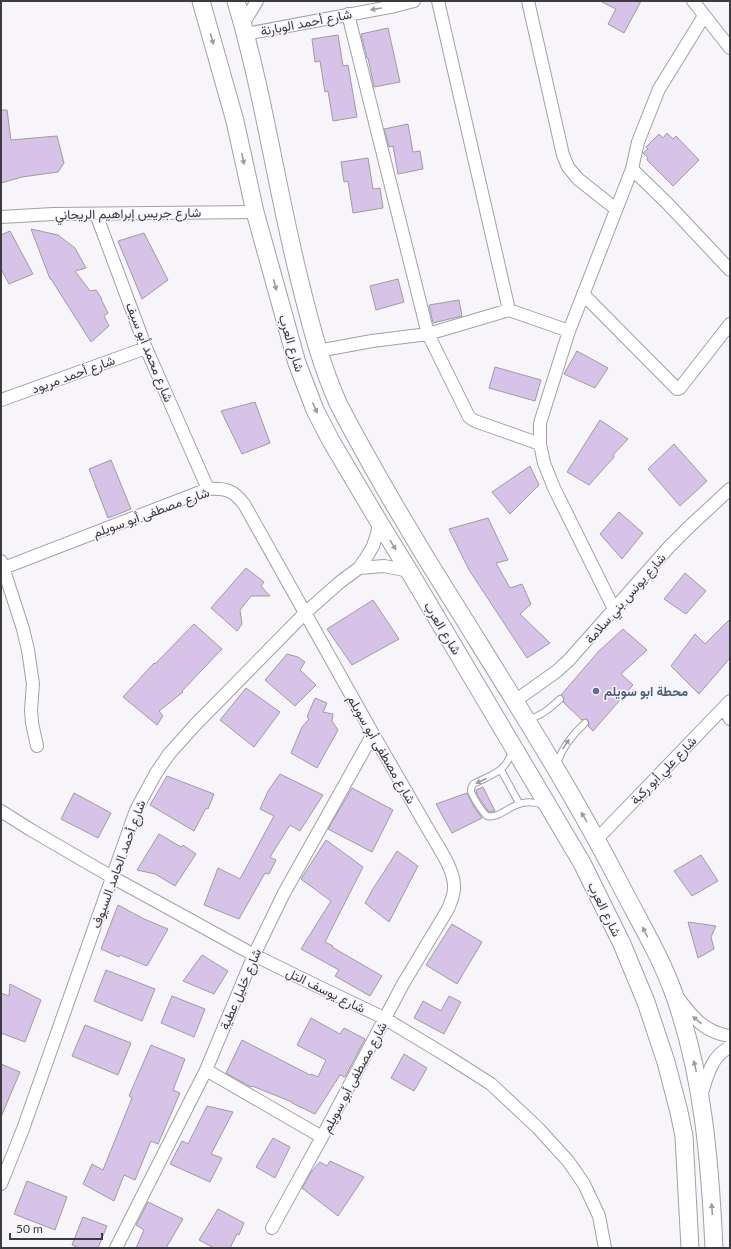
<svg xmlns="http://www.w3.org/2000/svg" width="731" height="1249" viewBox="0 0 731 1249" font-family="Lato,Vazirmatn,sans-serif">
	<style>
		.building { fill: #d7c2e8; stroke: #9e9ca0 }
		.lines { fill: none; stroke-linecap: round; stroke-linejoin: round }
		.service-casing { stroke: #a2a0a5; stroke-width: 8 }
		.minor-casing { stroke: #a2a0a5; stroke-width: 14 }
		.secondary-casing { stroke: #a2a0a5; stroke-width: 19 }
		.service { stroke: #fff; stroke-width: 6 }
		.minor { stroke: #fff; stroke-width: 12 }
		.secondary { stroke: #fff; stroke-width: 17 }
		.oneway { fill: #9e9d9e }
		.service-dot { fill: #5c6f8a; stroke: #f7f5fa; stroke-width: 1.5 }
		.labels { text-anchor: middle; dominant-baseline: central; stroke-width: 3; stroke-linejoin: round; paint-order: stroke }
		.street-label { font-size: 13px; fill: #3c3b3d; stroke: #f7f5fa }
		.service-label { font-size: 13px; font-weight: bold; fill: #4e5e75; stroke: #f7f5fa; text-anchor: start }
	</style>
	<rect width="100%" height="100%" fill="#f7f5fa"/>
	<path class="building" d="M600,1H641L624,33L608,24L616,9Z
		M388,28L400,82L374,87L368,58H367L361,34Z
		M338,35L343,66L348,65L357,117L333,121L328,91L325,92L320,61L315,62L312,39Z
		M1,110H7L11,140L57,136L64,163L58,172L22,177L1,183Z
		M408,124L413,152L420,151L423,169L398,174L393,146L389,147L384,129Z
		M667,133L673,139L676,136L699,160L673,186L647,160L648,158L643,153L648,149L646,147L659,134L663,138Z
		M368,158L373,189L380,188L383,208L353,213L348,181L344,182L341,162Z
		M31,229L58,235L75,248L86,268L75,271L90,291L96,290L102,299H101L108,313L104,316L109,326L91,342L51,279H50Z
		M10,231L33,274L9,284L1,269V235Z
		M144,233L168,280L142,299L118,241Z
		M398,279L404,302L376,310L370,286Z
		M459,300L462,316L433,323L429,305Z
		M577,351L608,368L595,388L564,374Z
		M495,367L541,380L535,401L489,388Z
		M255,402L270,443L242,454L221,411Z
		M600,420L628,439L613,455L614,457L589,485L567,472Z
		M674,444L707,481L680,506L648,469Z
		M111,460L131,509L108,518L89,469Z
		M530,466L539,485L510,514L492,492Z
		M619,512L643,533L622,559L600,534Z
		M488,518L508,560L496,563L510,588L522,584L531,604L520,614L550,643L527,658L469,570L449,529Z
		M246,568L264,582L261,586L270,596H251L240,610L242,624L237,631L211,608Z
		M685,573L706,591L686,614L664,599Z
		M373,600L399,639L352,665L327,629Z
		M730,619V658L699,694L671,666L695,634L705,644Z
		M194,624L222,649L182,691L183,692L159,711L163,716L157,725L123,697L154,663L155,664Z
		M623,629L647,650L621,674L633,685L593,731L588,726L589,724L588,720L586,719L582,720L563,702L564,698L561,695L599,651Z
		M287,654L298,657L305,662L300,670L316,685L295,706L265,680Z
		M246,688L280,712L254,747L220,720Z
		M315,698L327,703L323,712L333,714L332,721L338,730L317,768L291,753L302,727L309,719L307,717Z
		M280,774L323,795L300,831L290,825L270,857L276,860L269,874L265,873L239,919L204,905L218,868L240,879L274,816L260,809L268,791Z
		M167,776L214,794L208,809L206,808L194,831L150,805Z
		M483,787L495,811L489,812L477,795L476,790Z
		M352,788L393,810L372,852L328,829Z
		M74,793L111,813L98,838L61,819Z
		M467,793L474,807L482,818L452,833L436,804Z
		M159,834L181,847L183,845L196,854L175,886L155,874L137,870Z
		M326,840L363,867L325,942L333,946L332,947L382,976L370,996L335,976L339,970L301,949L331,901L301,879Z
		M397,851L418,866L389,922L365,903L374,887L386,869Z
		M701,855L718,881L692,896L674,871Z
		M118,905L144,919L168,929L147,966L120,955L119,957L101,949Z
		M688,922L716,926L711,937L714,949L698,958Z
		M452,924L482,942L457,984L426,965Z
		M202,955L228,971L214,994L183,981Z
		M106,970L155,989L142,1021L94,1001Z
		M10,984L41,1000L25,1042L1,1033V993L9,996Z
		M172,996L205,1009L194,1037L161,1023Z
		M449,996L461,1002L444,1034L414,1018L423,1001L441,1011Z
		M311,1018L340,1034L344,1028L365,1039L345,1077L340,1075L315,1114L292,1103V1102L252,1086L251,1087L226,1073L242,1040L310,1075L311,1074L318,1077L326,1060L297,1045Z
		M85,1025L131,1043L118,1075L72,1056Z
		M151,1045L185,1059L173,1090L180,1093L158,1144L151,1141L135,1180L124,1175L114,1201L83,1184L92,1164L103,1170L132,1098L129,1096Z
		M404,1054L427,1068L414,1091L391,1078Z
		M1,1064L20,1072L1,1117Z
		M207,1106L233,1112L211,1154L222,1158L210,1182L170,1164L182,1141L188,1144Z
		M273,1138L290,1147L275,1178L256,1167Z
		M330,1161L364,1177L338,1216L302,1188L312,1171L320,1162L327,1166Z
		M27,1181L67,1197L55,1230L14,1214Z
		M148,1202L183,1219L166,1248H136L144,1230L136,1225Z
		M218,1209L244,1223L239,1235L237,1234L230,1248H214L199,1240Z
		M83,1217L107,1226L98,1248H79L72,1245Z"/>
	<g class="lines">
		<g class="service-casing">
			<path id="service" d="M528,719C542,716 550,708 560,699
				M512,751C506,772 491,775 473,784C472,787 471,787 471,791C472,796 483,813 487,816C503,820 515,794 543,805
				M557,764C562,747 572,735 585,723
				M501,770L519,803"/>
		</g>
		<g class="minor-casing">
			<path id="minor" d="M438,1L509,310L569,331
				M528,1L563,155L568,167L578,179L616,209
				M693,1L730,48
				M348,14L428,334L469,417L475,421L540,444
				M243,24L257,1
				M246,34L395,6L414,1
				M632,169L668,204L730,270
				M96,214L146,348L208,489
				M1,217L53,214L255,212
				M583,294L677,389L680,388L730,324
				M318,351L372,341L428,334L509,310
				M1,400L146,348
				M1,561L23,629L28,650L33,684L31,710L32,723L37,746
				M359,568L384,566L409,571
				M1,569L208,489C226,488 233,490 244,504L373,734L432,836C440,850 453,868 454,885C455,893 451,902 448,909L403,984L322,1137L272,1228
				M614,609L554,488L544,463L540,444V423L569,331L632,169L638,142L659,89L704,16
				M515,701L557,671L569,660L669,547L690,526L730,489
				M724,707L730,719
				M1,811L31,830L112,877L254,955L315,985L384,1018L447,1056L491,1084L538,1128L568,1161L584,1184L599,1216L605,1248
				M597,839L730,701
				M679,999C693,1018 706,1033 730,1036
				M206,1070L322,1137
				M701,1096C707,1077 711,1056 730,1047
				M1,1184L23,1129L136,810L156,773L169,754L195,725L305,613L340,582L359,568L366,558L373,546L377,534L379,522
				M116,1248L206,1070L254,955L283,895L373,734"/>
		</g>
		<g class="secondary-casing">
			<path id="secondary" d="M201,1L235,121L255,212L297,363L315,410L331,441L379,522L409,571L582,863L622,944L646,1002L666,1062L679,1112L684,1136L690,1248
				M236,1C264,95 277,192 301,286C311,326 321,365 338,403C351,429 366,455 380,480C404,522 428,562 454,603C511,695 570,787 620,884C638,919 661,957 674,994C703,1075 710,1162 714,1248"/>
		</g>
		<use href="#service" class="service"/>
		<use href="#minor" class="minor"/>
		<use href="#secondary" class="secondary"/>
	</g>
	<defs><path id="oneway-solid" d="M-6-.8H1V-3.2L6.5 0L1 3.2V.8H-6Z"/></defs>
	<g class="oneway">
		<use href="#oneway-solid" transform="translate(376 9) rotate(171)"/>
		<use href="#oneway-solid" transform="translate(212 39) rotate(74)"/>
		<use href="#oneway-solid" transform="translate(243 159) rotate(78)"/>
		<use href="#oneway-solid" transform="translate(275 285) rotate(75)"/>
		<use href="#oneway-solid" transform="translate(315 408) rotate(66)"/>
		<use href="#oneway-solid" transform="translate(393 545) rotate(58)"/>
		<use href="#oneway-solid" transform="translate(566 744) rotate(-57)"/>
		<use href="#oneway-solid" transform="translate(481 781) rotate(155)"/>
		<use href="#oneway-solid" transform="translate(584 817) rotate(-121)"/>
		<use href="#oneway-solid" transform="translate(645 932) rotate(-117)"/>
		<use href="#oneway-solid" transform="translate(697 1020) rotate(-141)"/>
		<use href="#oneway-solid" transform="translate(695 1066) rotate(-102)"/>
		<use href="#oneway-solid" transform="translate(712 1209) rotate(-94)"/>
	</g>
	<circle class="service-dot" cx="596" cy="691" r="4"/>
	<g class="labels">
		<g class="street-label">
			<text transform="translate(306 22) rotate(-11)">شارع أحمد الوبارنة</text>
			<text transform="translate(128 213) rotate(-1)">شارع جريس إبراهيم الريحاني</text>
			<text transform="translate(292 343) rotate(73)">شارع العرب</text>
			<text transform="translate(150 352) rotate(68)">شارع محمد أبو سيف</text>
			<text transform="translate(73 374) rotate(-20)">شارع أحمد مريود</text>
			<text transform="translate(151 512) rotate(-20)">شارع مصطفى أبو سويلم</text>
			<text transform="translate(625 598) rotate(-49)">شارع يونس بني سلامة</text>
			<text transform="translate(443 628) rotate(59)">شارع العرب</text>
			<text transform="translate(382 749) rotate(60)">شارع مصطفى أبو سويلم</text>
			<text transform="translate(663 770) rotate(-46)">شارع علي أبو ركبة</text>
			<text transform="translate(118 864) rotate(-70)">شارع أحمد الحامد السيوف</text>
			<text transform="translate(605 909) rotate(64)">شارع العرب</text>
			<text transform="translate(240 989) rotate(-67)">شارع خليل عطية</text>
			<text transform="translate(326 990) rotate(26)">شارع يوسف التل</text>
			<text transform="translate(354 1077) rotate(-62)">شارع مصطفى أبو سويلم</text>
		</g>
		<g class="service-label">
			<text x="604" y="691">محطة ابو سويلم</text>
		</g>
	</g>
	<rect width="731" height="1249" fill="none" stroke="#3c3b3d" stroke-width="4"/>
	<path d="M10 1233v6h92v-6" fill="none" stroke="#3c3b3d" stroke-width="2"/>
	<text x="16" y="1233" font-size="12" fill="#3c3b3d" stroke="#f7f5fa" stroke-width="3" paint-order="stroke">50 m</text>
</svg>
